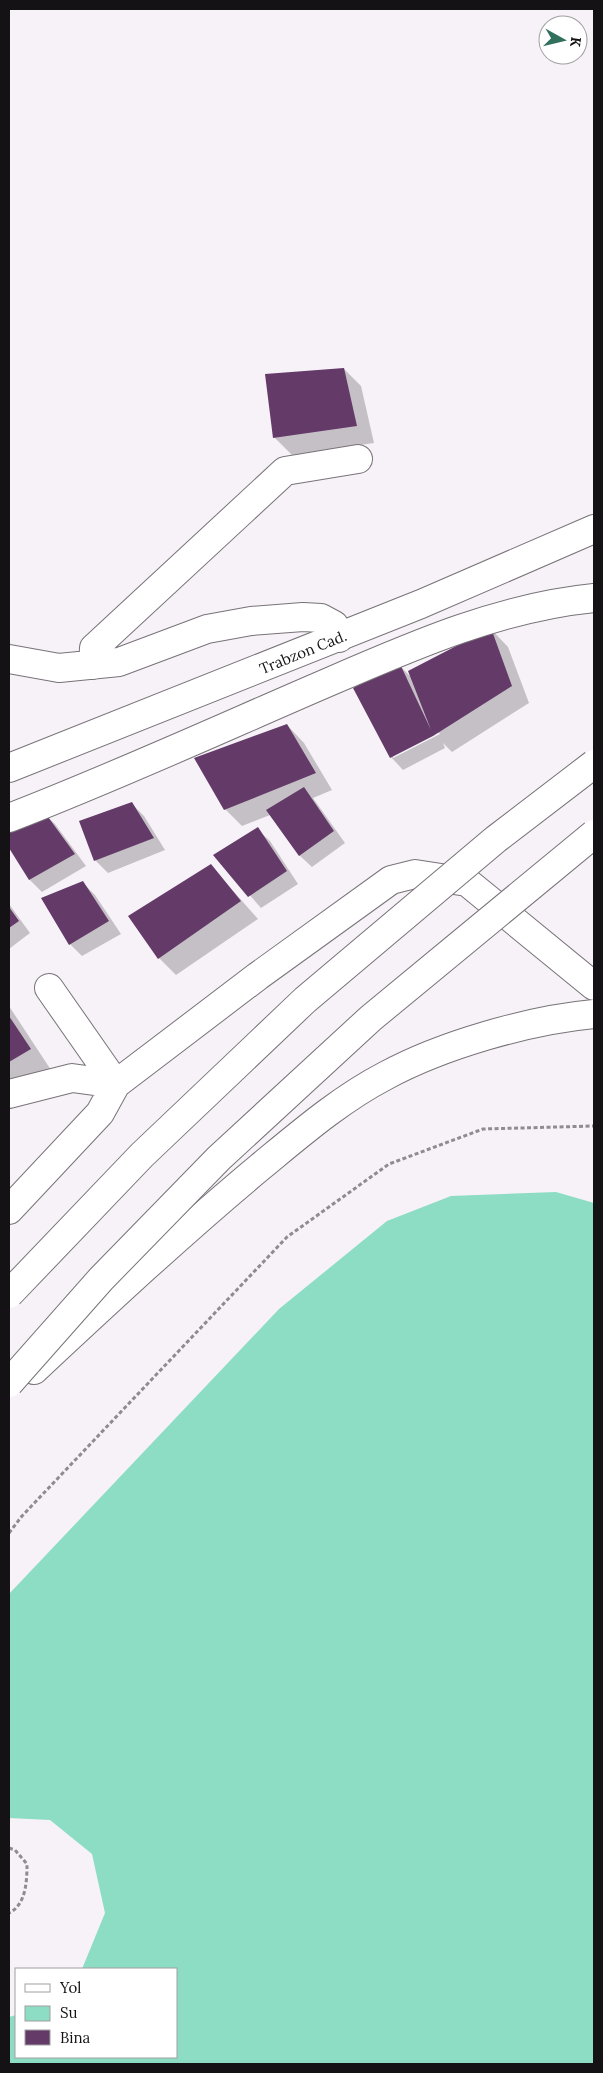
<svg xmlns="http://www.w3.org/2000/svg" width="603" height="2073" viewBox="0 0 603 2073" font-family="Lora,serif">
	<style>
		.water { fill: #8cddc3 }
		.shadow { fill: #0003; fill-rule: evenodd }
		.building { fill: #633a68 }
		.lines { fill: none; stroke-linecap: round; stroke-linejoin: round }
		.minor-casing { stroke: #787378; stroke-width: 30 }
		.major-casing { stroke: #787378; stroke-width: 30 }
		.highway-casing { stroke: #787378; stroke-width: 30 }
		.path { stroke: #908b90; stroke-width: 3; stroke-dasharray: 4 2.5; stroke-linecap: butt }
		.minor { stroke: #fff; stroke-width: 28 }
		.major { stroke: #fff; stroke-width: 28 }
		.highway { stroke: #fff; stroke-width: 28 }
		.highway-bridge-casing { stroke: #787378; stroke-width: 30; stroke-linecap: butt }
		.highway-bridge { stroke: #fff; stroke-width: 28 }
		.labels { text-anchor: middle; dominant-baseline: central; stroke-width: 5; stroke-linejoin: round; paint-order: stroke }
		.street-label { font-size: 15px; fill: #141214; stroke: #fff }
	</style>
	<rect width="100%" height="100%" fill="#f7f1f8"/>
	<path class="water" d="M556,1192L594,1203V2064H9V2017L16,2015V2057H176V1969H82L105,1913L92,1854L50,1820L9,1818V1594L279,1309L387,1221L451,1196Z"/>
	<path class="shadow" d="M344,369L361,386L374,443L292,455L275,438L267,375Z
		M491,629L508,647L529,703L452,752L443,743L445,748L403,770L391,757L400,666L413,679ZM438,732L440,734L393,758V755Z
		M287,725L304,743L332,790L313,798L345,843L312,867L299,855L270,815L242,826L225,809Z
		M131,803L144,816L165,850L108,873L96,861L80,822Z
		M42,812L55,824L86,866L42,892L30,880L9,846V827Z
		M257,829L270,841L298,884L261,908L215,855Z
		M211,866L258,919L176,975L159,958Z
		M83,883L95,895L121,934L82,956L70,944Z
		M9,904L30,933L9,949Z
		M9,1006L51,1070L9,1095Z"/>
	<path class="building" d="M344,368L357,426L273,438L265,374Z
		M491,628L512,686L433,736L390,758L353,688L400,664L431,730L408,671Z
		M287,724L316,773L224,810L194,758Z
		M304,787L334,831L299,856L266,810Z
		M132,802L154,838L94,861L79,821Z
		M43,810L75,854L29,880L9,848V826Z
		M258,827L287,871L248,897L213,855Z
		M211,864L241,901L158,959L128,916Z
		M83,881L109,921L69,945L41,898Z
		M9,907L19,921L9,928Z
		M9,1016L31,1049L9,1062Z"/>
	<g class="lines">
		<g class="minor-casing">
			<path id="minor" d="M9,659L59,668L119,662L207,629L251,621L303,617L321,618L334,625L339,638
				M93,665L94,648L285,471L358,459
				M49,988L116,1084
				M9,1094L72,1078L116,1084
				M9,1210L100,1113L116,1084L258,976L391,880L415,874L467,882L594,986"/>
		</g>
		<g class="major-casing">
			<path id="major" d="M9,768L421,604L594,529
				M9,818C110,779 209,734 308,691C401,651 493,608 594,598"/>
		</g>
		<g class="highway-casing">
			<path id="highway" d="M34,1370C108,1301 182,1232 260,1167C299,1135 339,1100 385,1076C442,1045 529,1020 594,1014"/>
		</g>
		<path class="path" d="M9,1533L22,1516L287,1237L389,1164L483,1129L594,1126
			M9,1848L15,1850L27,1864C27,1881 26,1905 9,1913"/>
		<use href="#minor" class="minor"/>
		<use href="#major" class="major"/>
		<use href="#highway" class="highway"/>
		<g class="highway-bridge-casing">
			<path id="highway-bridge" d="M9,1294L142,1155L305,1000L496,839L594,764
				M9,1383L101,1279L219,1158L371,1018L594,834"/>
		</g>
		<use href="#highway-bridge" class="highway-bridge"/>
	</g>
	<g class="labels">
		<g class="street-label">
			<text transform="translate(303 652) rotate(-22)">Trabzon Cad.</text>
		</g>
	</g>
	<rect width="603" height="2073" fill="none" stroke="#141214" stroke-width="20"/>
	<rect x="15" y="1968" width="162" height="90" fill="#ffffff" stroke="#a1a0a1"/>
	<rect x="25" y="1984" width="25" height="8" fill="#ffffff" stroke="#a1a0a1"/>
	<text x="60" y="1993" font-size="15" fill="#141214">Yol</text>
	<rect x="25" y="2006" width="25" height="15" fill="#8cddc3" stroke="#a1a0a1"/>
	<text x="60" y="2018" font-size="15" fill="#141214">Su</text>
	<rect x="25" y="2030" width="25" height="15" fill="#633a68" stroke="#a1a0a1"/>
	<text x="60" y="2043" font-size="15" fill="#141214">Bina</text>
	<g transform="translate(563 40) rotate(98)"><circle r="24" fill="#ffffff" stroke="#a1a0a1"/>
	<path d="M0-4L9 19L0 12L-9 19Z" fill="#30705d"/>
	<text y="-8" font-size="14" font-weight="bold" text-anchor="middle" fill="#141214">K</text>
	</g>
</svg>
